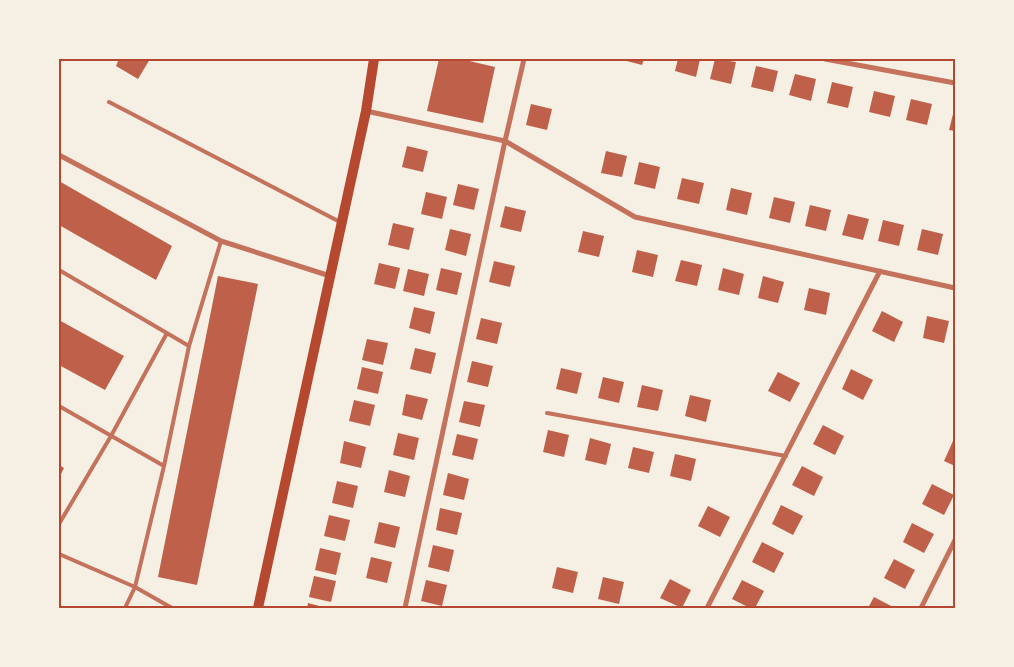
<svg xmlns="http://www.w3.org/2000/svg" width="1014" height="667" viewBox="0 0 1014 667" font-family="'Nunito Sans',sans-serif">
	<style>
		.building { fill: #bf614a }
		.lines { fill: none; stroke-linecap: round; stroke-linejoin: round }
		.service { stroke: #c5725c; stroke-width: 4 }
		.minor { stroke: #c5725c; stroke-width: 5 }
		.secondary { stroke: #b5482f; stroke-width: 10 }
		.neatline { fill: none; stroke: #b5482f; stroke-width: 2 }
	</style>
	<rect width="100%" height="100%" fill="#f6efe4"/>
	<path class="building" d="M119,59H150L138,79L116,66Z
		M439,59H461L495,67L483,123L427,111Z
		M619,59H644L642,65Z
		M678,59H700L696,77L675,71Z
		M715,59L736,62L731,84L710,79Z
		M756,66L778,71L773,92L751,87Z
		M795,74L816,79L811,101L789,95Z
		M832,82L853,87L848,108L827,103Z
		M874,91L895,96L890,117L869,112Z
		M911,99L932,104L927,125L906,120Z
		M531,104L552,109L547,130L526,125Z
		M955,106V131L949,130Z
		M407,146L428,151L423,172L402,167Z
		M606,151L627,156L622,177L601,173Z
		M639,162L660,167L655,189L634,184Z
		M682,178L704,183L699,204L677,199Z
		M59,181L172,246L156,280L59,225Z
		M458,184L479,189L474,210L453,205Z
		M731,188L752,193L747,215L726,210Z
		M426,192L447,197L442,219L421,214Z
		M774,197L795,202L790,223L769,218Z
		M810,205L831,210L826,231L805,226Z
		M505,206L526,211L521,232L500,227Z
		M848,214L869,219L863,240L842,235Z
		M883,220L904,225L899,246L878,241Z
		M393,223L414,228L409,250L388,245Z
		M450,229L471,234L466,256L445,250Z
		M922,229L943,234L938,255L917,250Z
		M583,231L604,236L599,257L578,252Z
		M637,250L658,255L653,277L632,272Z
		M681,260L702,265L697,286L675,281Z
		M494,261L515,266L510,287L489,282Z
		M379,263L400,268L395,289L374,284Z
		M441,268L462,273L457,295L436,290Z
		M723,268L744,274L739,295L718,290Z
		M408,269L429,274L424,296L403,291Z
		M218,276L258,284L197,585L158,577Z
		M763,276L784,282L778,303L758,298Z
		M809,288L830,293L826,315L804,310Z
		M414,307L435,312L430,334L409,328Z
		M882,311L903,322L894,342L872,331Z
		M927,316L949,321L944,343L923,338Z
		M481,318L502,323L497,344L476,339Z
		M59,320L124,356L105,390L59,365Z
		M367,339L388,343L383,365L362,360Z
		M415,348L436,353L431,374L410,369Z
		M472,361L493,366L488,387L467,382Z
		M362,367L383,372L378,394L357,389Z
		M561,368L582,373L577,394L556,389Z
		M851,369L873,380L863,400L842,389Z
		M778,372L800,383L790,402L768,391Z
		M603,377L624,382L619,403L598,398Z
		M642,385L663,390L658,411L637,407Z
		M406,394L428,399L422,420L402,415Z
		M690,395L711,400L706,422L685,416Z
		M354,400L375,405L370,426L349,421Z
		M464,401L485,405L480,427L459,422Z
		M823,425L844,436L835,455L813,444Z
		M548,430L569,435L564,457L543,452Z
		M398,433L419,438L414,460L393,455Z
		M457,434L478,439L473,460L452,455Z
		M590,438L611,444L606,465L585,460Z
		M344,441L366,447L361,468L340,463Z
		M953,441L955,442V466L944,461Z
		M633,447L654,452L649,473L628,468Z
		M675,454L696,459L691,481L670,476Z
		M59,465L64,468L59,478Z
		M802,466L823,477L814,496L792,485Z
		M389,470L410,476L405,497L384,492Z
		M448,473L469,479L464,500L443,495Z
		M337,481L358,486L353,508L332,503Z
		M932,484L954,495L944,515L922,504Z
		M781,505L803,516L793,535L772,524Z
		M708,506L730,517L720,537L698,526Z
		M440,508L462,513L457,535L436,530Z
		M329,515L350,520L345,541L324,536Z
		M379,522L400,527L395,548L374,543Z
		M912,523L934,534L924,553L903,542Z
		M762,542L784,553L774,573L752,562Z
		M433,545L454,550L449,572L428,567Z
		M320,548L341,553L336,575L315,570Z
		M371,557L392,562L387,583L366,578Z
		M894,559L915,570L905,589L884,578Z
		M557,567L578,572L573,593L552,588Z
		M314,576L336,581L331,602L309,597Z
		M603,577L624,582L619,604L598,599Z
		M670,579L691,590L682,608L660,598Z
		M426,580L447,585L442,606L421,601Z
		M742,580L764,591L755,608H750L732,599Z
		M874,597L895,608H868Z
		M308,603L327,608H307Z"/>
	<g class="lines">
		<path class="service" d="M109,102L340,222
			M59,270L189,346
			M59,406L164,466
			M547,413L786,456
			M59,524L111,436L167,333
			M59,554L135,587L172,608
			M125,608L135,587L164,466L189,346L221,241"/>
		<path class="minor" d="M825,59L955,83
			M366,111L505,141L635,217L955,288
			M59,155L221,241L330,276
			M405,608L505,141L524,59
			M707,608L880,271
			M921,608L955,540"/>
		<path class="secondary" d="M258,608L366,111L374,59"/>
	</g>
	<rect width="1014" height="667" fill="none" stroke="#f6efe4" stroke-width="120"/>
	<rect x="60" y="60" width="894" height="547" class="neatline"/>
</svg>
